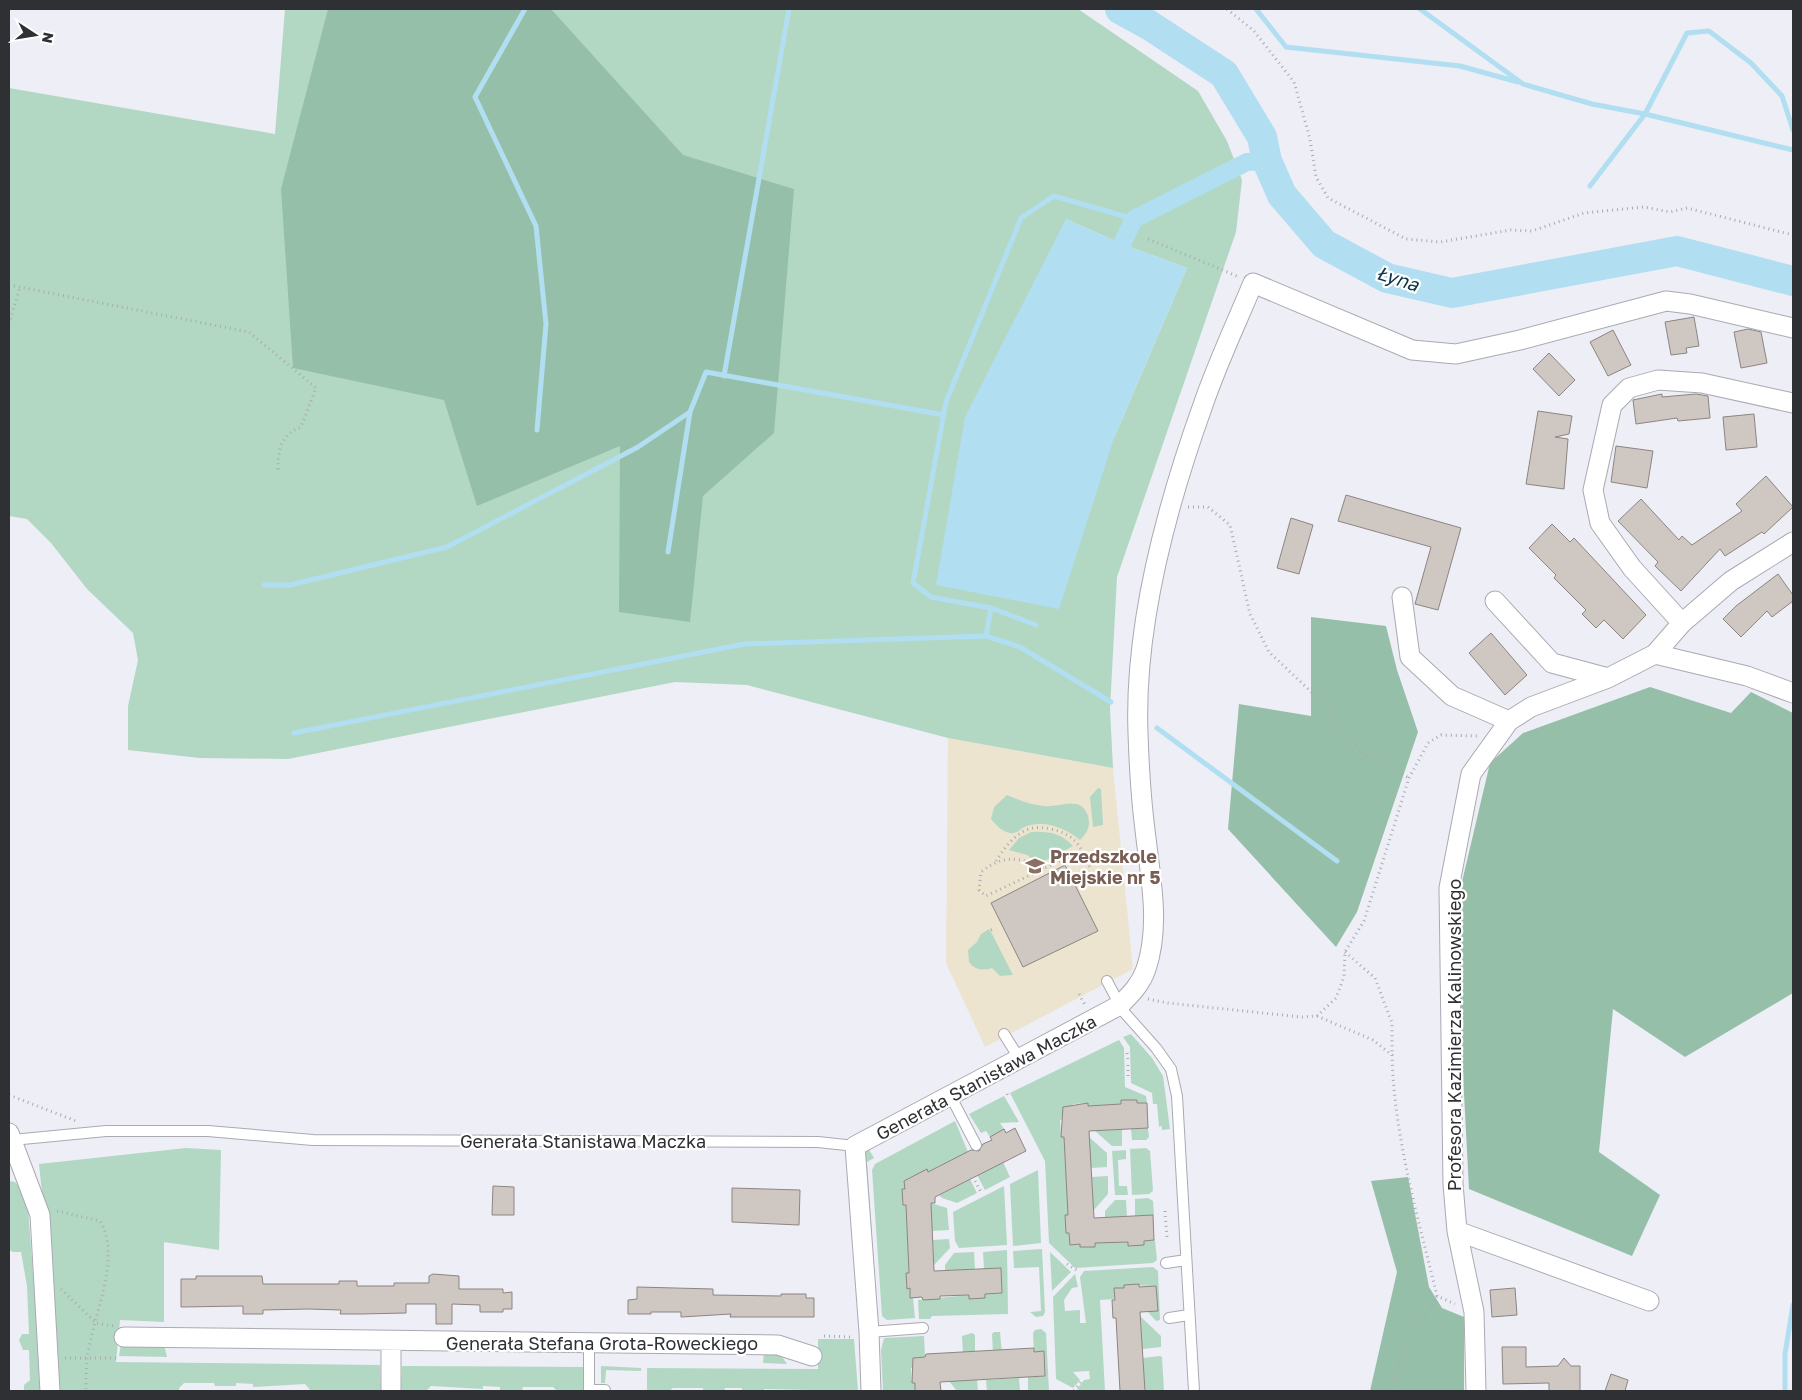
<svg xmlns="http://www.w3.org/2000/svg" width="1802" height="1400" viewBox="0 0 1802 1400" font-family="'Golos Text',sans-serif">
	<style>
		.education { fill: #ede4cf }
		.green { fill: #b2d8c4; fill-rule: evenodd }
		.forest { fill: #96bfa9 }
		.water { fill: #b1def1 }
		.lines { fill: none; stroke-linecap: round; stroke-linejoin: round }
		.stream { stroke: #b1def1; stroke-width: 5 }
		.canal { stroke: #b1def1; stroke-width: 18 }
		.river { stroke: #b1def1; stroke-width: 30 }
		.building { fill: #cfc7c2; stroke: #8c8581 }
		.service-casing { stroke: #a9aab2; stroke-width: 12 }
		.minor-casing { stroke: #a9aab2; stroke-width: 21 }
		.path { stroke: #aaabb1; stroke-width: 3; stroke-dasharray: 1 4; stroke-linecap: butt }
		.service { stroke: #fff; stroke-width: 10 }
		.minor { stroke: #fff; stroke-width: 19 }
		.labels { text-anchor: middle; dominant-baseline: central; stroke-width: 4.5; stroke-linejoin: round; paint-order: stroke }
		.education-label { font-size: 18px; font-weight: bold; fill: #785e54; stroke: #fff; text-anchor: start }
		.street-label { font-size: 18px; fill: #2f3033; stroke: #fff }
		.water-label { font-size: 19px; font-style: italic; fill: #0c3443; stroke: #fff }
	</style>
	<rect width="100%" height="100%" fill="#edeef6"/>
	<path class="education" d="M948,738L1113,768L1133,969L985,1047L946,963Z"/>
	<path class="green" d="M285,9H1078L1198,91L1227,141L1242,180L1236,232L1117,577L1110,709L1113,768L948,738L747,685L675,682L288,759L200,758L128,750V706L138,660L133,633L87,589L51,543L27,519L9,516V88L275,134ZM1066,219L1122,244L1187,268L1114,438Z
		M1098,788L1101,789L1103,825L1093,827L1090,797Z
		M1007,795C1018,800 1032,805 1044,806C1059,808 1081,794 1088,816C1091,827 1087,833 1080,840C1065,828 1044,819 1024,827C1021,829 1018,832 1014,833C1005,835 996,825 991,819L994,807Z
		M1031,832C1049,831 1061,833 1073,846L1039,864L1027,855L1009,850L1019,838Z
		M989,929L990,930L1013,975L1000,976L992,968C982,971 975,970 969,962L968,950L977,942L981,934Z
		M1131,1034L1152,1058L1163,1076L1170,1129L1162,1130V1126L1159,1127L1157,1104H1153L1152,1093L1131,1083L1130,1047L1123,1037Z
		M1119,1040L1124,1048L1125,1087L1146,1096L1147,1103H1137L1136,1100H1121V1104L1088,1106L1087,1103L1073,1104L1072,1107H1063V1119L1060,1120L1061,1137H1064L1068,1215L1066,1233H1069L1070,1245L1080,1244V1247H1095V1243L1128,1242V1245H1144V1241L1155,1240L1157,1260L1153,1263L1075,1268L1049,1243L1045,1161L1010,1093Z
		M1004,1096L1019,1122L1000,1123L1004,1129L990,1137L986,1131L981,1133L969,1114Z
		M955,1121L968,1152L928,1172L927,1169L916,1179L904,1180L905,1189L902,1190L903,1205H906L909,1273H906L907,1288H910V1298H913L915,1318L887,1320L882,1316L872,1170L875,1164Z
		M1148,1128L1149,1137L1146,1140H1132L1131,1129Z
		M1122,1129V1146H1112L1095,1131Z
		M1089,1137L1107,1153V1167L1091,1168Z
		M186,1148L221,1150L219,1250L164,1242V1322L120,1320L116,1362L380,1365L381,1391H311L305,1384L253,1387V1384L236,1383V1386H215L214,1383H184L179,1388V1391H54L45,1221L39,1164Z
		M868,1148L874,1158L867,1162L877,1309L872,1310L861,1160Z
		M1146,1148L1150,1151L1153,1191L1149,1194L1132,1195L1130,1149Z
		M1126,1150V1159L1118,1160L1119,1186H1127L1128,1195H1115L1112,1151Z
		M1003,1162L1010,1177L985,1190L977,1175Z
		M1038,1170L1041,1243L1013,1246L1010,1184Z
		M1108,1176V1194L1093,1211L1092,1177Z
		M970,1179L977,1193L957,1203L942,1198L939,1195Z
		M9,1181L15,1182L27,1195L42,1391H24V1385L30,1380L29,1350H23L19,1340L22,1334H29L27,1286L21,1252H13L9,1250Z
		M1004,1186L1007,1245L959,1248L955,1241L953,1212Z
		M1148,1198L1153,1201L1154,1215L1135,1216V1199Z
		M1115,1200H1126L1127,1217L1105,1218V1211Z
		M931,1203L947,1208L949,1230L932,1231Z
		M949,1239L950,1248L934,1265L933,1240Z
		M1042,1249L1045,1312L1043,1316L1036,1317L1030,1312L1041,1311L1039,1267L1014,1268L1013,1251Z
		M1007,1250L1008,1314L932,1316L930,1319H919L918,1300L969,1295V1298H985V1294L1002,1293L1001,1268L984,1269L983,1252Z
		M974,1252L975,1269L945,1271V1265L954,1253Z
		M1050,1252L1071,1272L1052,1291Z
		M1153,1267L1158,1271L1160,1320L1156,1321L1147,1311H1157L1156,1286L1124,1285V1288H1114L1115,1299L1100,1300L1105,1391H1080L1077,1389L1084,1380L1090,1379L1089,1371L1073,1372L1080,1380L1073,1388L1056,1379L1053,1297L1075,1274L1078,1287L1072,1288L1064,1300L1065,1311L1080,1310V1323H1086L1080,1277L1084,1271Z
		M1141,1317L1161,1336V1347L1142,1349Z
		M1041,1329L1046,1333L1049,1391H1028V1377L1045,1376L1044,1351L1034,1352L1033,1333L1035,1330Z
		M994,1332H1000L1002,1354H993L992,1334Z
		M972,1333L975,1335V1355H963L962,1336Z
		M924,1336L925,1357L914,1358V1368H911L912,1383H915V1391H883L881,1350L884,1338Z
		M818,1339H854L858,1391L764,1389V1391H742V1388H725L724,1391H703V1388H673L669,1391H647V1368L818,1369Z
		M121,1344L164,1345L167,1357L119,1356Z
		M764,1352L781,1355L787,1364L763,1363Z
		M1160,1356L1162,1357L1164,1391H1145L1143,1358Z
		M402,1366L583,1367V1391H557L553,1387H523L522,1390H500V1387L483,1386V1389L431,1386L426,1391H401Z
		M601,1366L641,1368V1371L606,1370L605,1383H601Z
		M1019,1378L1020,1391H987L986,1380Z
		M977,1380L978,1391H957L949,1381Z"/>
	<path class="forest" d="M328,9H551L683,155L794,189L774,433L703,496L690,622L619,612L620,446L477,506L444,400L293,368L281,189Z
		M1311,617L1386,626L1397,670L1418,732L1357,912L1336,947L1228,829L1239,704L1311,716Z
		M1650,687L1731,713L1751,692L1793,713V993L1685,1057L1613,1009L1599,1152L1660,1195L1632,1256L1469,1189L1459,998L1461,886L1490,763L1523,733Z
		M1408,1177L1429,1287L1442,1308L1464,1317V1391H1370L1397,1272L1371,1181Z"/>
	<path class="water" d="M1066,219L1122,244L1187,268L1114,438L1059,609L936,585L965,417Z"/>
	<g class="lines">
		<path class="stream" d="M525,9L475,97L536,226L546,324L537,430
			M1256,9L1286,47L1460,66L1518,82
			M1420,9L1523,84L1592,104L1645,114L1793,150
			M1590,186L1645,114L1687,33L1709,31L1751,63L1782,96L1793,130
			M724,376L789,9
			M668,552L690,412L706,372L944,415
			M264,585H290L447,547L638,447L690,412
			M1036,625L991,608L931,597L913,583L946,402L1021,218L1054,196L1134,219
			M986,636L991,608
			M1157,728L1337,861
			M294,733L744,644L986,636L1020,647L1111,702
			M1785,1391V1354L1793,1305"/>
		<path class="canal" d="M1122,244L1134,219L1247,162L1267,161"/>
		<path class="river" d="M1120,9L1149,25L1224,74L1262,137L1267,161L1282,195L1324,244L1387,278L1452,293L1677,251L1793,281"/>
	</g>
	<path class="building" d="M1694,317L1699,346L1686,348L1687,353L1671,355L1665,322Z
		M1748,329L1761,332L1767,363L1741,368L1734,332Z
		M1613,330L1631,365L1608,376L1590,342Z
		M1549,353L1575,380L1559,396L1533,369Z
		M1662,394V397L1696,394L1708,396L1710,418L1678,421L1677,418L1636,424L1633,400Z
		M1538,411L1572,416L1569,434L1555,437L1568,439L1564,489L1526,484Z
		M1754,414L1757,447L1726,450L1723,417Z
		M1616,446L1653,451L1647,488L1611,482Z
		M1766,476L1793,507L1764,534L1762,532L1725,556L1720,549L1681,591L1655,566L1658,562L1618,521L1641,499L1679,540L1682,536L1692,545L1742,511L1736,504Z
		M1346,495L1461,528L1438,610L1415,604L1431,547L1338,521Z
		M1291,518L1313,525L1299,574L1277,568Z
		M1552,524L1570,542L1574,538L1646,615L1623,639L1604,620L1596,628L1582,614L1586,610L1554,578L1556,575L1529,548Z
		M1778,574L1793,595V601L1772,617L1767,611L1741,637L1723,619L1736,606Z
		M1491,633L1527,675L1505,695L1469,653Z
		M1065,865L1098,931L1023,967L991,903Z
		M1121,1100H1137V1103H1147L1148,1128L1089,1131L1094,1218L1153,1215L1154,1240L1144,1241V1245L1128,1246V1242L1095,1243V1247H1080V1244L1070,1245L1069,1233H1066L1065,1215H1068L1064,1137H1061L1063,1107L1088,1103V1106L1121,1104Z
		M1015,1128L1026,1151L935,1197V1203H931L934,1271L1001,1268L1002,1293L985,1294V1298L969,1299V1295L940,1296V1299L923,1300L922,1297L910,1298V1288L907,1289L906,1273H909L906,1205H903L902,1189H905L904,1181L927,1169L928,1172L971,1150L979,1151L983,1144L992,1140L990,1137L1004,1129L1006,1133Z
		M493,1186L514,1187V1215H492Z
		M732,1188L800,1190L799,1225L732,1222Z
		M433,1274L459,1276V1289H503V1293L512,1292V1309H503V1312H480V1305L452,1304V1324H436V1304H406V1313L361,1314H340L341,1310L308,1309L263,1310V1314H243V1306L181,1307V1279H196V1276H262L263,1284H339V1281H357V1286H394V1283H429V1276Z
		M1139,1284V1287L1156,1286L1158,1311L1140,1312L1145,1391H1120L1116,1318H1113L1112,1300H1115L1114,1288H1124V1285Z
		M637,1287L713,1289V1295L781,1296V1294H806V1298H814V1317H730L731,1314L681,1317V1312H651V1314H628V1300L637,1299Z
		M1515,1288L1517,1315L1492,1317L1490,1290Z
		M1502,1347H1526V1367L1558,1366L1564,1358L1571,1366H1580V1391H1549V1383L1503,1384Z
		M1034,1348V1352L1044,1351L1045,1376L940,1382L941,1391H915V1383H912L913,1358L925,1357L926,1354Z
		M1611,1374L1628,1380L1625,1391H1605Z"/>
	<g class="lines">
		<g class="service-casing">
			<path id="service" d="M1107,981L1123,1011L1156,1048L1171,1069L1177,1096L1194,1391
				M1004,1034L1019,1058
				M950,1095L976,1145
				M12,1140L106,1131H208L313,1140L818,1142L855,1146
				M1166,1263L1186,1260
				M1169,1318L1189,1315
				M869,1332L923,1328
				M589,1344V1391
				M589,1390H605"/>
		</g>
		<g class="minor-casing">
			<path id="minor" d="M1402,597L1410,657L1452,696L1509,721
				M1495,601L1552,663L1608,678
				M1682,623L1632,568L1600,523L1593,490L1612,405L1629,388L1658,380L1702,383L1793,403
				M1655,654L1747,676L1793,693
				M9,1133L40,1215L50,1391
				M1457,1231L1649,1301
				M124,1337L778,1345L812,1356
				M391,1391V1341
				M871,1391L869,1332L855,1146L1120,1005C1131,994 1141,984 1146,969C1161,925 1150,875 1145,830C1141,798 1139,765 1138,733C1134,627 1167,505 1203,405C1217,364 1236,324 1253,283L1412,350L1456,354L1520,340L1666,301L1690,304L1793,328
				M1476,1391L1474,1312L1457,1231L1453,1184L1449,888L1471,774L1509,721L1531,707L1608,678L1655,654L1682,623L1731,581L1793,542"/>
		</g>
		<path class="path" d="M1227,9L1254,31L1294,82L1310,139L1316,177L1328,198L1406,239L1440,242L1511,230L1532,231L1584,213L1644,207L1670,212L1687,208L1793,235
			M1148,239L1239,277
			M9,285L249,332L316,388L301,427C280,435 278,450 278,470
			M9,324L20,287
			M1188,507H1208L1230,525L1250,614L1269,652L1322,702L1362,753L1409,778
			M996,861C1003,850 1013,836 1026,830C1039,824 1064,830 1074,840C1081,846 1085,858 1090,867
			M1043,869C1020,856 1002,855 981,872L979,890L986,896L1081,851
			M991,930L994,929
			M1345,952L1375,978L1392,1023V1054
			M1079,994L1085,1005
			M1148,999L1168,1003L1301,1017L1317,1016L1336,998L1344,977L1345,952L1364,921L1409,778L1428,743L1441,735L1477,736
			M1317,1016L1373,1040L1392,1055C1394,1137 1418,1217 1437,1296L1455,1304
			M1127,1053L1128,1060
			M1128,1065V1071
			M1128,1075V1080
			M1007,1094L1009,1098
			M9,1095L76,1121
			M975,1181L982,1194
			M57,1211L100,1221C123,1258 91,1320 87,1360C86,1370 86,1381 86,1391
			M1165,1211L1167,1238
			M1067,1264L1078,1271
			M61,1289L96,1323L113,1326
			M824,1336L852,1337
			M65,1358H120
			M1074,1391L1082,1380
			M1391,1391L1400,1360L1437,1296"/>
		<use href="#service" class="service"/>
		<use href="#minor" class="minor"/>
	</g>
	<defs>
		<g id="school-bare" transform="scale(1.5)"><path d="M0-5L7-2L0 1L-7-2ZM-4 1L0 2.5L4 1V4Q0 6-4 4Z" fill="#8d6e63" stroke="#fff" stroke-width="2.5" paint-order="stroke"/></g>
	</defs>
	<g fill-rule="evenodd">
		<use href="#school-bare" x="1035" y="866"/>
	</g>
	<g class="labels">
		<g class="education-label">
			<text x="1050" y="856">Przedszkole<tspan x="1050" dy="21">Miejskie nr 5</tspan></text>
		</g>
		<g class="street-label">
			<text transform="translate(1454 1035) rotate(-90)">Profesora Kazimierza Kalinowskiego</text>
			<text transform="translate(986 1077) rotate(-28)">Generała Stanisława Maczka</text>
			<text x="583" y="1141">Generała Stanisława Maczka</text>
			<text x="602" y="1343">Generała Stefana Grota-Roweckiego</text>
		</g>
		<g class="water-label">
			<text transform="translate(1398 278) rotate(18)">Łyna</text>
		</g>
	</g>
	<rect width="1802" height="1400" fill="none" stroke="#2f3033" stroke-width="20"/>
	<g transform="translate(35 35) rotate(102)" stroke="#ffffff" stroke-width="4" paint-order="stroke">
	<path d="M0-4L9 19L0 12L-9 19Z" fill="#2f3033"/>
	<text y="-8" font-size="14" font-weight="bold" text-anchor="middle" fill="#2f3033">N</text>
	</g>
</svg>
